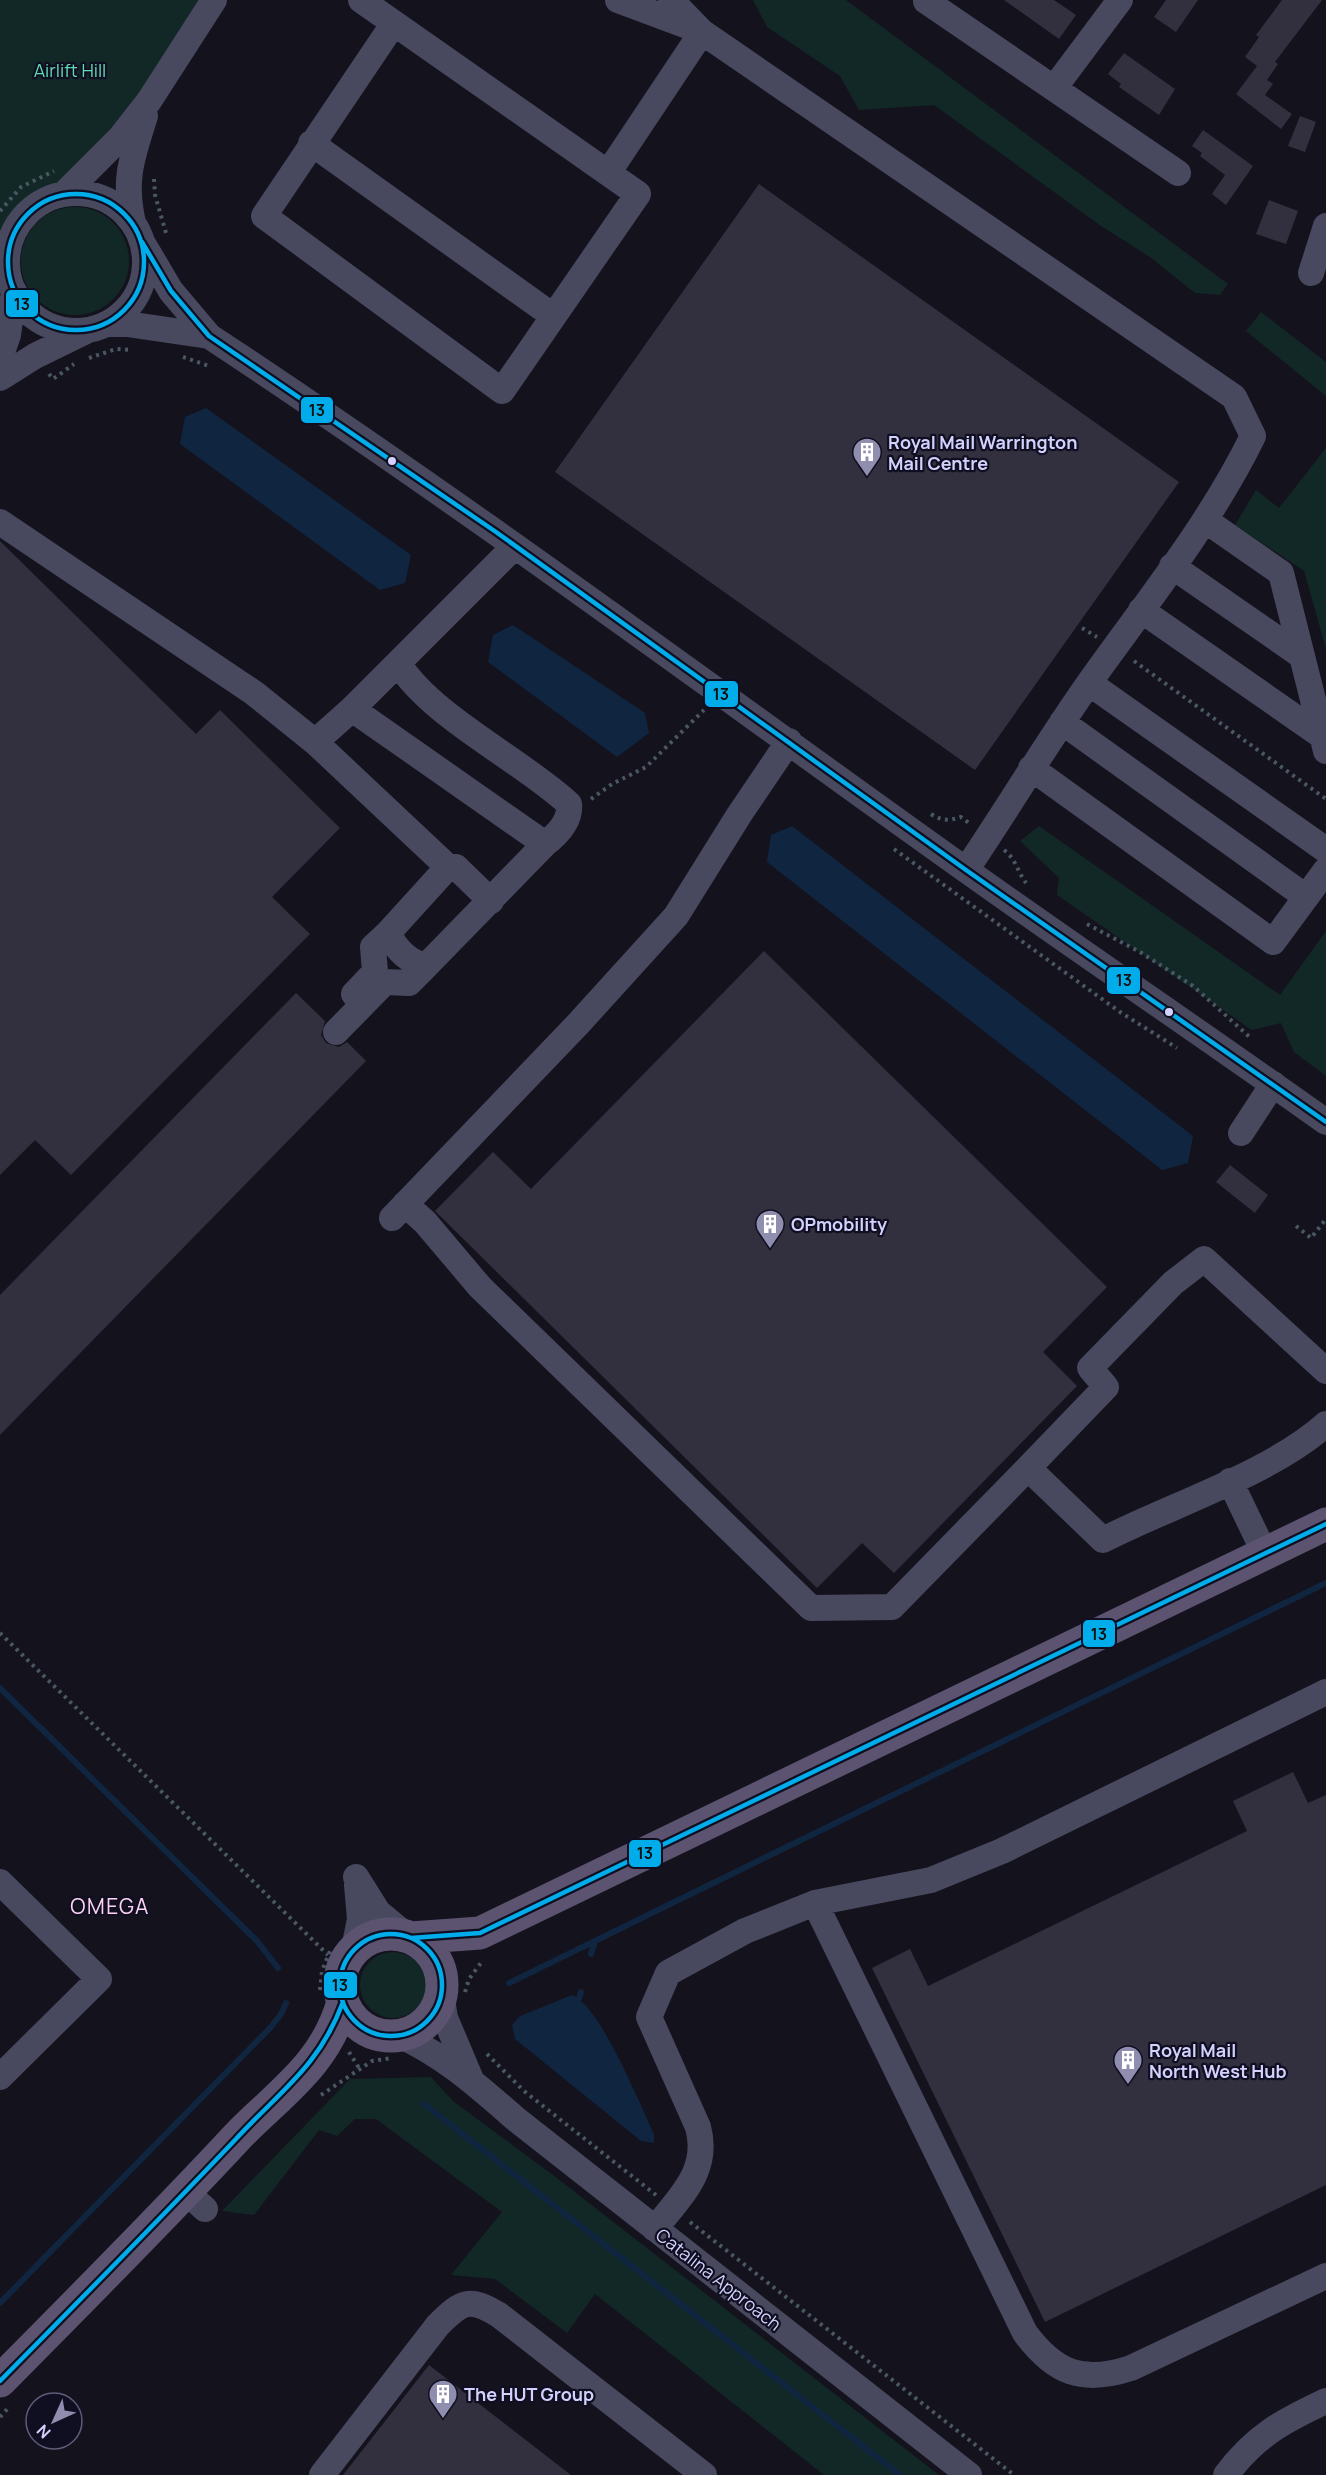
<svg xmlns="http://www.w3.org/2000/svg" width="1326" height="2475" viewBox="0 0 1326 2475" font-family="Manrope,sans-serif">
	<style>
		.green { fill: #122827 }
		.water { fill: #102540 }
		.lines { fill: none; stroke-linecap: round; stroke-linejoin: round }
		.stream { stroke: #102540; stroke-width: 6 }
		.building { fill: #32303f }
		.path { stroke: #4a5864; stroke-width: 4; stroke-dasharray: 3 4.5; stroke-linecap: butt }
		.minor { stroke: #48485e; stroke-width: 26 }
		.major { stroke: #5b536f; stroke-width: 33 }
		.bus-1-casing { stroke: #100e21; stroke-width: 9 }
		.bus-1 { stroke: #00ace9; stroke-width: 4.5 }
		.bus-dot { fill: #d3d1fd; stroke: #100e21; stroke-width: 2 }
		.labels { text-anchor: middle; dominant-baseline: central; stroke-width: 4.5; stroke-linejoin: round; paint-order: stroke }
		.park-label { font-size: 18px; fill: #61d9b2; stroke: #100e21 }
		.poi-label { font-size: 18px; font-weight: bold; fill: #d3d1fd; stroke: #100e21; text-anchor: start }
		.street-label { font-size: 18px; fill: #d3d1fd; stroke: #100e21 }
		.quarter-label { font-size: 21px; letter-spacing: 1.5px; fill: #fdd3f1; stroke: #100e21 }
		.line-badge { stroke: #100e21; stroke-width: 2 }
		.pale-badge-label { font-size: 16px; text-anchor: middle; font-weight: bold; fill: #111 }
	</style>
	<rect width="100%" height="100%" fill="#14121d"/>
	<path class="green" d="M0,0H202L137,98L105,139L60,188L25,215L10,232L0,278Z
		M753,0H846L1228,284L1220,295L1195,293L1150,257L1101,226L934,105L859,110L840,76L767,27Z
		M21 261a54 54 0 1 1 108 0a54 54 0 1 1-108 0Z
		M1261,312L1326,362V396L1246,331Z
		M1326,448V649L1304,571L1235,525L1256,490L1279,508Z
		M1039,826L1280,995L1326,931V1076L1294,1052L1281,1023L1252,1030L1057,895L1059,878L1020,841Z
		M360 1985a33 33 0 1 1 66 0a33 33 0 1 1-66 0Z
		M431,2077L453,2101L553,2175L939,2475H824L595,2294L567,2333L495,2279L451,2275L502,2212L376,2119H355L337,2136L319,2130L254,2215L222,2211L350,2079Z"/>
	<path class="water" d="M206,408L411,555L405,583L380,590L180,444L185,417Z
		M513,625L645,713L649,733L617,757L488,662L493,635Z
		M792,826L1193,1136L1188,1163L1162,1170L767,862L771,835Z
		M572,1995C600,2005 640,2105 654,2134V2143L641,2141L515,2039L512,2025L520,2016Z"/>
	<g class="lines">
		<path class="stream" d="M0,1688L257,1941L278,1968
			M591,1954L595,1941
			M509,1983L1326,1583
			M579,1998L581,1992
			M424,2104L900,2475
			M0,2303L271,2027L281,2014L286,2003"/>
	</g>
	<path class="building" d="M1004,0H1054L1076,15L1059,39Z
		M1166,0H1198L1176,32L1154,17Z
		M1282,0H1322L1275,62L1278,64L1267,80L1273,84L1265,95L1292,114L1281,129L1236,94L1257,66L1245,57L1259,37L1256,35Z
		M1124,53L1175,89L1159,115L1119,87L1121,84L1108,74Z
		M1300,116L1316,122L1305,152L1288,146Z
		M1203,130L1253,166L1226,205L1212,194L1225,175L1200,156L1202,153L1192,146Z
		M759,184L1179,482L975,770L555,472Z
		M1269,200L1298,211L1286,244L1256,234Z
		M0,541L196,734L220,710L340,828L272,897L310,934L71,1175L35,1140L0,1175Z
		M764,951L1107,1287L1043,1352L1077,1386L894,1573L862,1543L817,1588L435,1211L493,1152L531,1189Z
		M296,993L325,1021L321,1035L326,1043L339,1047L347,1042L366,1061L0,1435V1295Z
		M1230,1165L1268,1195L1255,1213L1216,1182Z
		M1293,1772L1308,1803L1326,1795V2185L1045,2322L872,1968L910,1949L928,1986L1247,1831L1233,1801Z
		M429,2365L571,2475H343Z"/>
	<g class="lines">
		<path class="path" d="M154,179L155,195L166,233
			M0,211L21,187L54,171
			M183,357L209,366
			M89,358L116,349L131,350
			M49,374L53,379L74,364
			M1082,628L1097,637
			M1134,661L1326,799
			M591,799L612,784L646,767L704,710
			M931,814C942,821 949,821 961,817L970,824
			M894,849L1120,1012L1177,1048
			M1004,850C1016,859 1017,871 1026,883
			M1087,924L1140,952L1193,986L1252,1039
			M1296,1226L1311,1238L1326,1219
			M0,1633L328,1955
			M320,1990L322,1971L330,1951
			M465,1992L469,1979L483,1960
			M349,2052L359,2068
			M487,2054L524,2091L656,2195
			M321,2095L372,2061L392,2058
			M690,2222L1014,2475
			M0,2417L10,2406"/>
		<path class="minor" d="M361,0L608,173
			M618,0L693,28
			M671,0L702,32L1234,397L1253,436C1210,524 1146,603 1089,683C1046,744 1008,808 966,870
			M926,1L1178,173
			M394,23L264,216L502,391L638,194L608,173L702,32
			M1055,87L1120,0
			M311,143L553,316
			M65,193L120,138L149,101L214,0
			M7 262a69 69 0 1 1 138 0a69 69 0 1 1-138 0Z
			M133,223C123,179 132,158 145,116
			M142,242L171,291L209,336C467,506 715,691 966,870C1085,955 1207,1037 1326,1122
			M1311,273L1326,226
			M106,324H127L209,336
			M0,358L8,335L14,291
			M0,378L35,356L86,331
			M1205,520L1281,573L1326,751
			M0,522L254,693L315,742L448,867L388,933C396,949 408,962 426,966L545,844
			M1172,566L1299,654
			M1141,610L1322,736
			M1089,683L1326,850
			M352,709L545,844C558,834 571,821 569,804C519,758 433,718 398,663
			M1062,722L1306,897
			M315,742L352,709L514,547
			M1031,768L1273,942L1326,870
			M448,867H456L491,901
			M354,994L375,972L373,947L388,933
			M336,1032L385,982L409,983L426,966
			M1241,1133L1273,1084
			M405,1204L425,1222L480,1287L811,1608L892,1607L1028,1468
			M392,1218L578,1024L676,916L739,815L789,741
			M1326,1371L1204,1259L1173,1283L1090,1368L1106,1387L1028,1468L1103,1540C1171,1505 1270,1474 1326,1424
			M1230,1481L1265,1554
			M356,1877L378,1912L407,1936
			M0,1882L99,1979L0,2077
			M815,1903L1025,2333C1055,2373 1082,2384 1131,2368L1326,2276
			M354,1949L360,1919L357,1885
			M441,1993L445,2018L470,2077
			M399,2035C444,2055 480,2088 517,2120L969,2475
			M186,2192L205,2209
			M655,2229C680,2196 710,2171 698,2127L649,2017L668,1973L745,1931L815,1903L931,1880L1002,1851L1326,1692
			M322,2475L438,2325C462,2301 469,2297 499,2315L704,2475
			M1226,2475C1255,2436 1283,2421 1326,2401"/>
		<path class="major" d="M340 1985a51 51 0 1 1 102 0a51 51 0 1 1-102 0Z
			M411,1938L480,1933L1326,1524
			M0,2381C80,2300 161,2219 238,2136C281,2092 325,2065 343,2002"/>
		<g class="bus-1-casing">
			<path id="bus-1" d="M8 262a68 68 0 1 1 136 0a68 68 0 1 1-136 0Z
				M142,242L171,291L209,336L496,532L966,870L1326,1122
				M340 1985a51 51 0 1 1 102 0a51 51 0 1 1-102 0Z
				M411,1938L480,1933L1326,1524
				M0,2381C79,2301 158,2221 235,2140C280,2091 319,2067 343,2002"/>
		</g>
		<use href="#bus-1" class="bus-1"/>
	</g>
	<defs>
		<g id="building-pin" transform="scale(1.5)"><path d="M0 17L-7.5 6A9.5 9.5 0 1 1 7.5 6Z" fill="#908eaf" stroke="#100e21"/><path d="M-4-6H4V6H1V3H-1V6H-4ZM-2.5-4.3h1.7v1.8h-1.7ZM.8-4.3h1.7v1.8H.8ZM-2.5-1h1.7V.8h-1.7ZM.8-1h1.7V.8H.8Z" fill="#fff"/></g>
	</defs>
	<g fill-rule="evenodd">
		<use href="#building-pin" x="867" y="452"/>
		<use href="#building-pin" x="770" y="1224"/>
		<use href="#building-pin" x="1128" y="2060"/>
		<use href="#building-pin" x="443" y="2394"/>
	</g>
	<g class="bus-dot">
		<circle cx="392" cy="461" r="5"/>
		<circle cx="1169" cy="1012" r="5"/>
	</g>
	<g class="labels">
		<g class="park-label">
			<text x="70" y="70">Airlift Hill</text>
		</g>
		<g class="poi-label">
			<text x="888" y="442">Royal Mail Warrington<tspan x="888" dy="21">Mail Centre</tspan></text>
			<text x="791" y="1224">OPmobility</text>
			<text x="1149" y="2050">Royal Mail<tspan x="1149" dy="21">North West Hub</tspan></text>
			<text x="464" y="2394">The HUT Group</text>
		</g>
		<g class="street-label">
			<text transform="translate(719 2279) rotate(38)">Catalina Approach</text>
		</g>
		<g class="quarter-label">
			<text x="110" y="1906">OMEGA</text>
		</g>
	</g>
	<g class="line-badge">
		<rect x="5" y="289" width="34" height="29" rx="6" fill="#00ace9"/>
		<rect x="300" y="396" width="34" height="28" rx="6" fill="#00ace9"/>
		<rect x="704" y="680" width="35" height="28" rx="6" fill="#00ace9"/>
		<rect x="1106" y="966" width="35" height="29" rx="6" fill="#00ace9"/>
		<rect x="1082" y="1619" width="34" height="29" rx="6" fill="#00ace9"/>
		<rect x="628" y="1839" width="34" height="29" rx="6" fill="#00ace9"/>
		<rect x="323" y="1971" width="35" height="28" rx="6" fill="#00ace9"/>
	</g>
	<g class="pale-badge-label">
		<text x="22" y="310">13</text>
		<text x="317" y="416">13</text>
		<text x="721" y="700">13</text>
		<text x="1124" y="986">13</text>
		<text x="1099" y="1640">13</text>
		<text x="645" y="1859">13</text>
		<text x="340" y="1991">13</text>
	</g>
	<g transform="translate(54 2421) rotate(225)"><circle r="28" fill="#100e21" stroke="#5e5c79" stroke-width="1.5"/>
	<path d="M0-4.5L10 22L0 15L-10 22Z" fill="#908eaf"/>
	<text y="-9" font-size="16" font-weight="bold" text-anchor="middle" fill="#d3d1fd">N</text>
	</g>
</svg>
